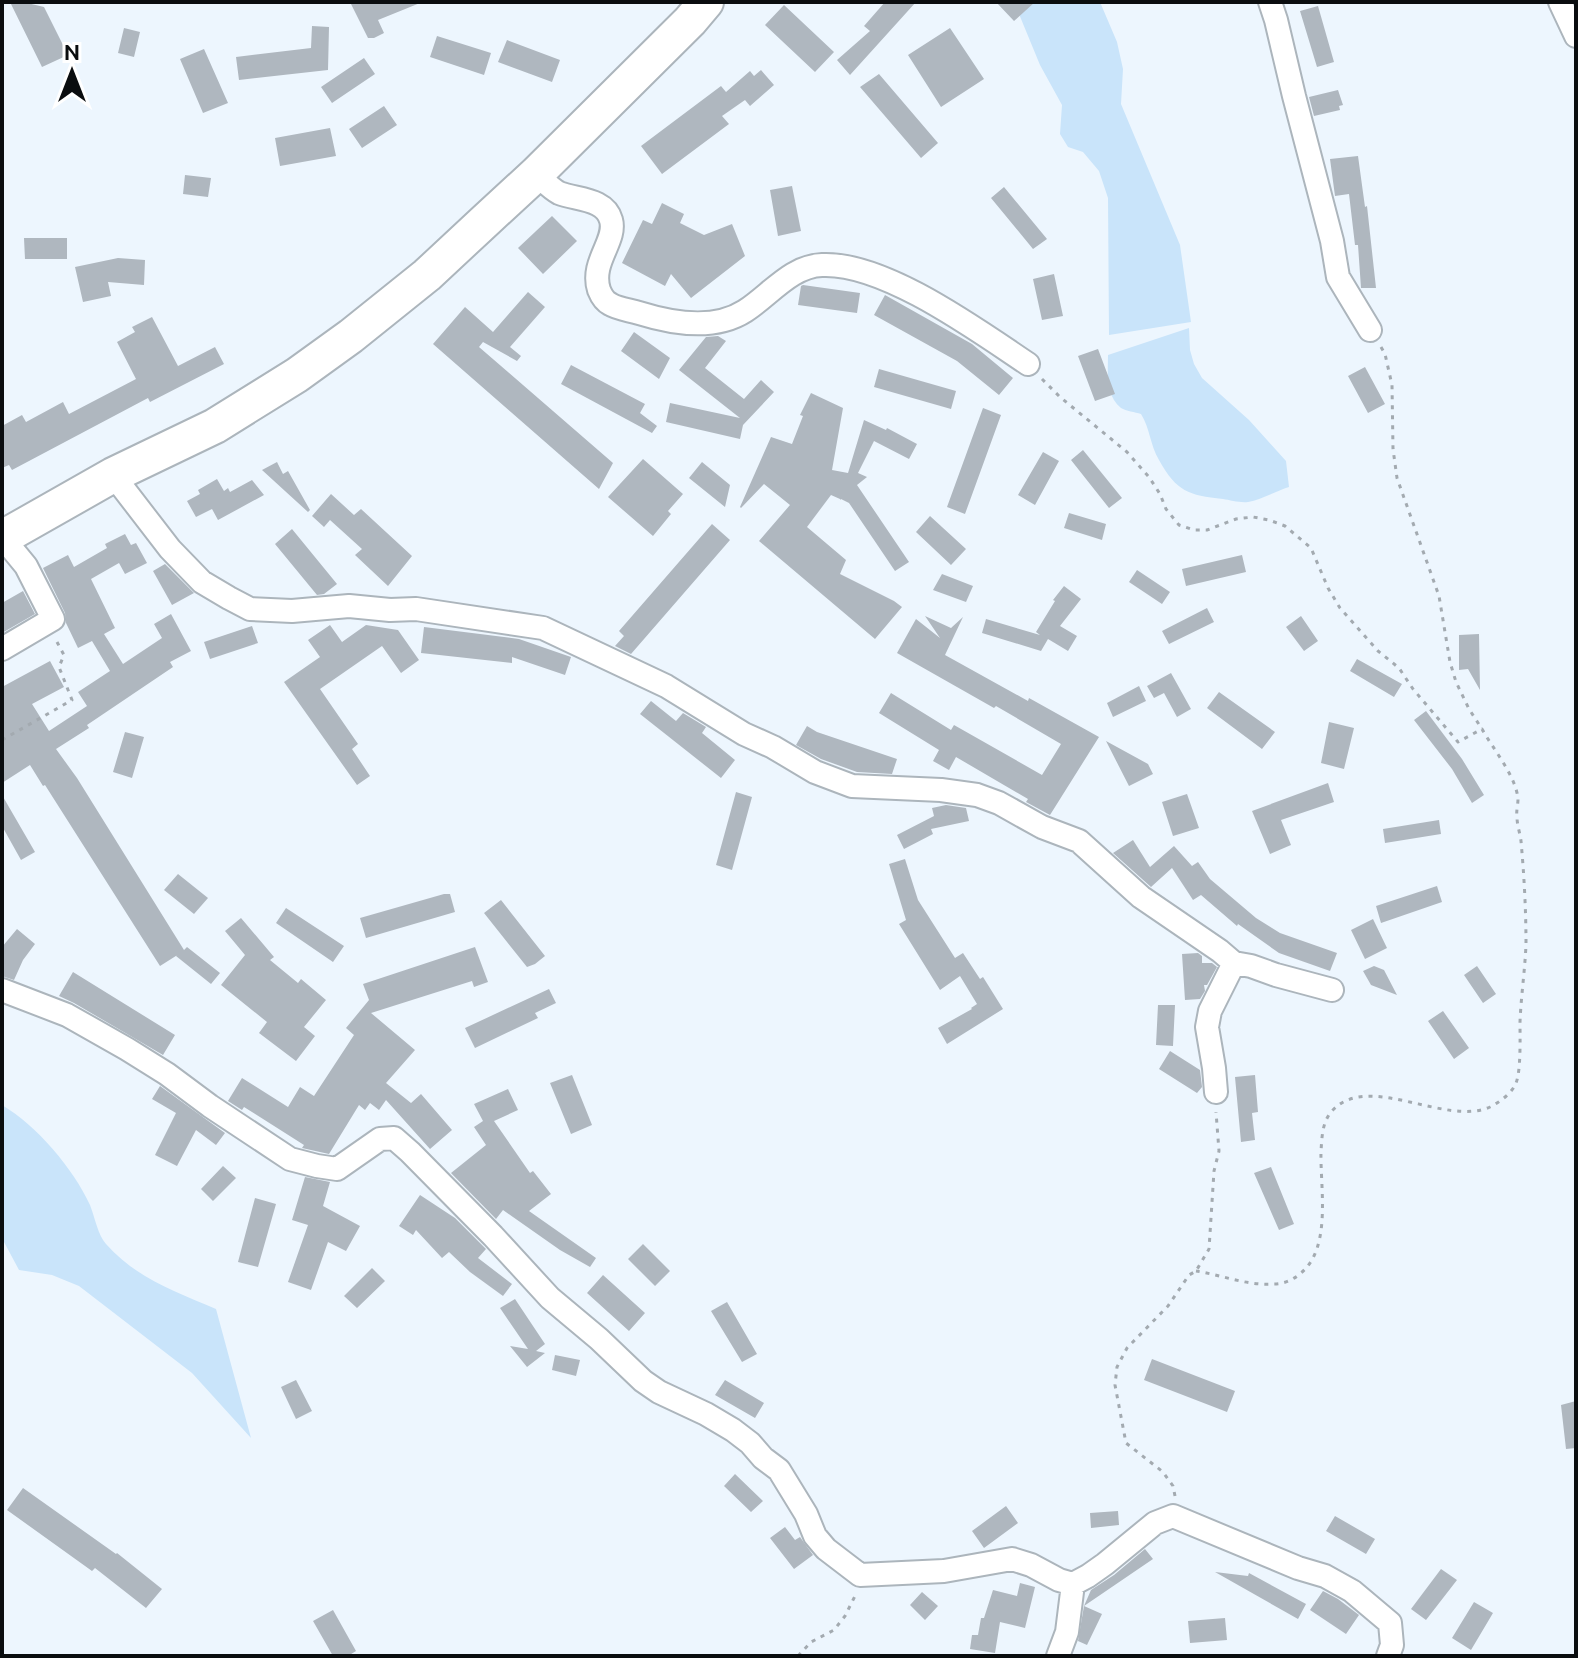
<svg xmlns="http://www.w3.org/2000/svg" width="1578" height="1658" viewBox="0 0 1578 1658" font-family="Ubuntu,sans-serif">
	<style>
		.green { fill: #c9e4fa }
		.building { fill: #afb7bf }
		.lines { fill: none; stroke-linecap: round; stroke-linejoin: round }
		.minor-casing { stroke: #acb5bc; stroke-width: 26 }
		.primary-casing { stroke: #acb5bc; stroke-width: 38 }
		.path { stroke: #a3aab0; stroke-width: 3; stroke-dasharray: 4 6; stroke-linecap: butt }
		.minor { stroke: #fff; stroke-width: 22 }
		.primary { stroke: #fff; stroke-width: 34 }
	</style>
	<rect width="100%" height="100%" fill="#edf6fe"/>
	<path class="green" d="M1016,2H1100L1117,42L1123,69L1121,104L1180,245L1191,322L1109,335L1108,198L1099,171L1083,152L1068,147L1060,134L1062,105L1040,65L1019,14Z
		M1189,328L1190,350L1194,364L1202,378L1249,420L1286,461L1289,487C1276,491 1261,500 1248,502C1240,503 1230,500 1223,499C1188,495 1177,492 1159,460C1150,445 1150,428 1141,414C1135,412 1126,411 1121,408C1105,395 1108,373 1108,355Z
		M2,1105C37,1126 73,1168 90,1205C95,1218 98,1235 106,1244C136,1278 176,1292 216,1309L251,1438L192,1373L79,1286L52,1275L19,1270L4,1242Z"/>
	<path class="building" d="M10,2H23L44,7L68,55L42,67Z
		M350,2H420V3L378,20L384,33L374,38H368Z
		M885,2H916L850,75L837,60L870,31L864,26Z
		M996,2H1035L1014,21Z
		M784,5L834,52L815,72L765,25Z
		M1318,6L1334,62L1317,67L1300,11Z
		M312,26L329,27L328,70L239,80L236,57L311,48Z
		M124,28L140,32L134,57L118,53Z
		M950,28L984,79L941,107L908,55Z
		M437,36L491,53L484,75L430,57Z
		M507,40L560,60L552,82L498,62Z
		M204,49L228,103L203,113L180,59Z
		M364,58L375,74L332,103L321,87Z
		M761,70L774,85L750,106L745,100L722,116L729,124L662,174L641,146L721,86L726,92L750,71L754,76Z
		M879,74L938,143L921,158L860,87Z
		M1338,90L1343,105L1339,106L1340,110L1314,116L1309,97Z
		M384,106L397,125L362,148L349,129Z
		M330,128L336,156L280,166L275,138Z
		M1358,156L1365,207L1367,206L1376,288H1361L1358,245H1355L1349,194L1335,196L1330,159Z
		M185,175L211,178L208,197L183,194Z
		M792,186L801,231L778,236L770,190Z
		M1004,187L1047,239L1033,249L991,198Z
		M662,203L684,214L680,223L704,235L732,224L745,256L691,298L671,274L665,286L622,263L643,220L652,224Z
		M552,216L577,241L543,274L518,248Z
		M24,238H67V259H25Z
		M118,258L145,260L144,285L108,282L111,296L83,302L75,267Z
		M1054,274L1063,316L1042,320L1033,279Z
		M803,285L860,293L857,313L798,305L801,286Z
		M528,292L545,307L510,347L521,356L517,361L483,342L479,347L613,463L599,489L433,344L465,307L493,332Z
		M885,295L972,344L1013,378L999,395L957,361L874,315Z
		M152,317L178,366L215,347L224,364L150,402L148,398L12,470L9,465L2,468V426L22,415L26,422L63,402L69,414L136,379L117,342L135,332L132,327Z
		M634,332L670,358L659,379L621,351Z
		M718,336L726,341L705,368L744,399L761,380L774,392L743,425L740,439L666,422L670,403L740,418L679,370L706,337Z
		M1098,349L1115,394L1095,401L1078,356Z
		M571,365L645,404L640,413L657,426L652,433L561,384Z
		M1365,367L1385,404L1368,413L1348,376Z
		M879,369L956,391L951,409L874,387Z
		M811,393L843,408L832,470L848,473L864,420L886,430L887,428L917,444L909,459L874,441L858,473L867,477L857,485L909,562L895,571L849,503L841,499L840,500V499L831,495L807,527L846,560L840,574L894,601L902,607L875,639L759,541L790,505L764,484L741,508L740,507L771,437L792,444L803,416L800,415Z
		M983,408L1001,415L965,514L947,507Z
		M1083,450L1122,498L1109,508L1071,460Z
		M1043,452L1059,461L1035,505L1018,495Z
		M643,459L683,494L668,511L671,514L653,536L608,497Z
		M277,462L283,474L288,471L310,510L308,512L262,470Z
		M702,462L730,485L725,507L689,478Z
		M217,479L224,491L228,488L230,492L252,480L264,495L218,520L212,509L196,517L187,501L200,494L198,490Z
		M331,494L354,515L361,509L412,556L388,586L355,555L362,549L330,520L324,527L312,516Z
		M1069,513L1106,524L1102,540L1064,528Z
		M930,516L966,549L951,565L916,532Z
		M712,524L730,540L631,654L615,646L624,636L619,631Z
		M292,529L337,584L324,594L317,595L275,544Z
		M125,534L131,545L136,543L147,563L125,574L119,563L91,579L115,628L104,634L123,664L162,638L154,624L171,614L191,651L170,662L173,667L87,725L89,728L56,749L77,778L184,950L187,947L220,973L211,984L176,956L179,954L160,966L45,785L43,786L30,765L2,783V687L50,661L64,687L32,704L49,731L87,706L78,692L110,671L92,641L78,648L66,623L65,613L43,568L68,555L74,567L107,548L105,544Z
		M1242,555L1246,572L1186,586L1182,569Z
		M165,564L194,593L172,605L153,571Z
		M1137,570L1170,592L1162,604L1129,582Z
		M942,574L973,586L966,602L933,590Z
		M1064,586L1081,599L1060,626L1077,636L1068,651L1048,639L1041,651L982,633L986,619L1040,635L1036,632L1055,601L1053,600Z
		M23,591L35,614L2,633V603Z
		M1207,608L1214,622L1169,644L1162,631Z
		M925,616L951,628L963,617L945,655L1028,701L1029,698L1099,737L1050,815L1026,802L1028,799L956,757L949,770L933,761L939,750L879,713L891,693L951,730L954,725L1042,775L1061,744L996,706L994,708L897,653L916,619L940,638Z
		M1301,616L1318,641L1304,651L1286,627Z
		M330,625L342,642L366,625L398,630L419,660L401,673L382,646L320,689L358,744L352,749L370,776L357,785L284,682L320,657L308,640Z
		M252,626L258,643L210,659L204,642Z
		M424,627L519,639L571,657L565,675L512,657V663L421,653Z
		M1479,634L1480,690L1468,669L1459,670V635Z
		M1357,659L1402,684L1394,697L1350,671Z
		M1171,673L1191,709L1177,717L1164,693L1154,698L1147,686Z
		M1139,686L1146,701L1113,717L1107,703Z
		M1219,692L1275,732L1262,749L1207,708Z
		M651,701L676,721L683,713L706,727L702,733L735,760L721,778L640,714Z
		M1426,711L1462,759L1484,795L1472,803L1452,769L1414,720Z
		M1329,722L1354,728L1344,769L1321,763Z
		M807,726L817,732L897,759L892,774L857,772L821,759L796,745Z
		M125,732L144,737L132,778L113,772Z
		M1106,741L1148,764L1153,774L1129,786Z
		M1328,783L1334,802L1281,820L1291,845L1270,854L1252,811Z
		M736,792L752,797L732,870L716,865Z
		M1187,794L1199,828L1173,836L1162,802Z
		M2,795L35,852L21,860L2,826Z
		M946,805L966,808L969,821L931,829L933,834L904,849L897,835L934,816L932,808Z
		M1439,820L1441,834L1385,843L1383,829Z
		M1133,840L1150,867L1174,846L1192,866L1198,862L1210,879L1256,918L1280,933L1337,953L1330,971L1279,953L1238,924L1237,926L1201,895L1193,900L1172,868L1151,887L1113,853Z
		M905,859L918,900L955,958L963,953L980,979L983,977L1003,1009L947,1044L938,1028L972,1009L971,1008L977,1004L960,976L940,990L899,924L906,920L889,864Z
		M178,874L208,898L194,914L164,890Z
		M1437,886L1442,902L1381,923L1376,906Z
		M444,894H450L455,912L366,938L360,918Z
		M501,900L545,956L535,964L527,967L484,913Z
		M286,908L344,946L333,962L276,923Z
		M241,918L274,957L270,960L298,983L301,979L326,1000L304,1027L315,1036L296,1061L259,1033L267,1022L221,985L245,955L225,931Z
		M1373,919L1387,948L1365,959L1351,930Z
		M17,929L35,944L23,960L14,980L2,976V947Z
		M475,947L488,982L474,987L472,981L371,1013L415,1050L386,1083L411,1103L421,1094L452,1130L430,1149L386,1100L379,1110L370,1103L365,1110L359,1105L329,1154L302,1148L304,1145L244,1107L242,1110L228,1101L242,1078L288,1107L300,1087L314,1096L354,1035L346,1028L369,1000L363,984Z
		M1198,953L1202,956V963H1212L1217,967L1207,985H1204L1205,991L1200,999L1185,1000L1182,954Z
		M1374,966L1384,970L1397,995L1371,985L1363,971Z
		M1477,966L1496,994L1483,1003L1464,975Z
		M73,972L175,1035L163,1055L74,1003L59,996Z
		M549,989L556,1003L535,1013L538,1018L475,1048L465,1028Z
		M1158,1005H1175L1173,1046L1156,1045Z
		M1443,1011L1469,1048L1454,1059L1428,1021Z
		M1170,1051L1200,1070L1202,1087L1197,1093L1159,1069Z
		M572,1075L592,1125L571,1134L550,1083Z
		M1255,1075L1258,1112L1252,1113L1255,1140L1241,1142L1235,1077Z
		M160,1086L225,1133L216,1145L196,1130L177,1166L155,1155L176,1113L152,1099Z
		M508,1089L518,1110L494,1121L530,1173L533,1171L551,1194L529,1211L596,1258L590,1267L560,1250L503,1210L496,1219L451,1173L486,1145L474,1127L483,1121L474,1104Z
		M223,1166L236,1178L213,1201L201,1189Z
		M1271,1167L1294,1224L1279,1230L1254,1173Z
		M305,1177L330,1182L323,1206L360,1226L346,1251L328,1242L311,1290L288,1282L308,1225L292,1220Z
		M420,1195L455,1218L486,1249L478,1258L512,1284L503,1296L470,1272L449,1252L442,1258L416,1230L413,1235L399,1226Z
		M255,1198L276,1204L258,1267L238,1262Z
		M643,1244L670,1271L655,1286L628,1259Z
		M372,1268L385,1281L357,1308L344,1296Z
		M603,1275L645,1313L629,1331L587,1293Z
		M515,1299L545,1344L536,1351L545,1353L527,1367L510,1346L528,1349L500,1308Z
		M727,1302L757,1354L742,1362L711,1311Z
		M555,1355L580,1360L576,1376L552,1370Z
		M1152,1359L1235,1391L1227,1412L1144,1380Z
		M296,1380L312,1411L296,1419L281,1387Z
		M725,1380L764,1403L755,1418L715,1395Z
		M1576,1401V1448L1566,1449L1561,1405Z
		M735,1474L763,1501L751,1512L724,1486Z
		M23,1488L116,1554L117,1553L162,1589L146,1608L95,1568L92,1571L7,1510Z
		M1006,1506L1018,1523L984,1548L972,1531Z
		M1118,1511L1119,1525L1091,1528L1090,1513Z
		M1335,1516L1375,1539L1366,1554L1326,1531Z
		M785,1527L795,1540L800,1537L813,1555L794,1569L770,1538Z
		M1145,1549L1153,1559L1084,1606L1091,1590L1114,1575Z
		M1441,1569L1457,1580L1426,1620L1411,1609Z
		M1215,1572L1248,1576L1249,1573L1306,1604L1298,1619Z
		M1020,1583L1035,1587L1025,1628L1000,1622L995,1653L970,1649L972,1635H978L981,1618H984L993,1590L1017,1596Z
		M1323,1591L1338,1599L1359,1615L1346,1634L1310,1610Z
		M922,1592L938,1606L925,1620L910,1605Z
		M1474,1602L1493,1613L1471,1650L1452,1638Z
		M1084,1606L1102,1614L1087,1645L1078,1641Z
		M333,1610L356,1651L348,1656H333L313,1621Z
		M1225,1618L1227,1640L1190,1643L1188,1621Z"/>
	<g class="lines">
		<g class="minor-casing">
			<path id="minor" d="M1270,2L1276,20L1294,96L1332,241L1338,277L1370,330
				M1560,2L1576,36
				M536,174C543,180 551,189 559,193C576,200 605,198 611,220C617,241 590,262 599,290C601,295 604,301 610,304C618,309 629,310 639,313C671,323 714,331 745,311C770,295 791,266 822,265C884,262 977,330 1028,364
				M113,475L170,549L202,582L229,598L250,609L292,611L349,606L390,610L416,609L543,628L666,686L744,734L773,747L815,772L852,786L941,790L977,795L999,803L1042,827L1079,841L1141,897L1220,951L1234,963L1251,966L1276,975L1332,990
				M2,649L53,619L26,566L3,538
				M2,990L67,1015L127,1049L167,1074L210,1106L290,1159L317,1166L337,1169L380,1139L394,1138L410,1152L493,1236L550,1298L599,1339L643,1381L659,1392L706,1414L733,1430L750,1443L763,1458L779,1470L806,1514L815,1536L826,1549L860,1575L944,1571L1012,1559L1031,1565L1059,1580L1073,1584L1088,1576L1105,1564L1155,1523L1173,1516L1298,1568L1325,1576L1352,1591L1390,1623L1392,1645L1388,1656
				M1216,1092L1214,1068L1207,1027L1210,1011L1234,963
				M1058,1656L1067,1632L1073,1584"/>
		</g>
		<g class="primary-casing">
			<path id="primary" d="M2,538L113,475L215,426L297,375L351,336L427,275L485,221L536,174L690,21L706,2"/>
		</g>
		<path class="path" d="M1381,347L1385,354L1392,385L1393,449L1397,478L1439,596L1450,662L1456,682L1469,709L1482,729
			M1042,379L1060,397L1127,452L1149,477L1160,494L1166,509L1179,525L1194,530H1207L1236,519L1253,517L1269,520L1285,526L1311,548L1328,588L1340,608L1378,651L1399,668L1413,689L1458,742L1482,729C1493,749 1516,776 1518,799C1518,805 1516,811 1517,817C1517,825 1520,833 1521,841C1524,874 1526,910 1526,944C1525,970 1521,996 1520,1022C1520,1037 1521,1071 1516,1083C1512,1093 1500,1102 1490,1107C1445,1127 1368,1071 1332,1111C1322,1122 1322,1137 1321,1151C1320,1188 1332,1247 1301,1273C1293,1280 1284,1284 1274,1284C1247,1286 1222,1275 1196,1271
			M2,740L72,700L59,667L64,655L57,642
			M1175,1496L1173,1486L1163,1472L1126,1443L1115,1385L1117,1367L1127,1348L1168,1306L1189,1275L1196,1271L1209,1249L1214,1171L1219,1151L1216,1112
			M798,1656L811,1642L834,1630L845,1616L856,1594"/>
		<use href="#minor" class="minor"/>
		<use href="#primary" class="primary"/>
	</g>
	<rect width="1578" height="1658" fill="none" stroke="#0a0d0f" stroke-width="8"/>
	<g transform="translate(72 72)" stroke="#ffffff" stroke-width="6" paint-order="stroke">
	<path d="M0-6L14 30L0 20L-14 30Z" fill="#0a0d0f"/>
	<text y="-12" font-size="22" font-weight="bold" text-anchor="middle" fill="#0a0d0f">N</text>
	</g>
</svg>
